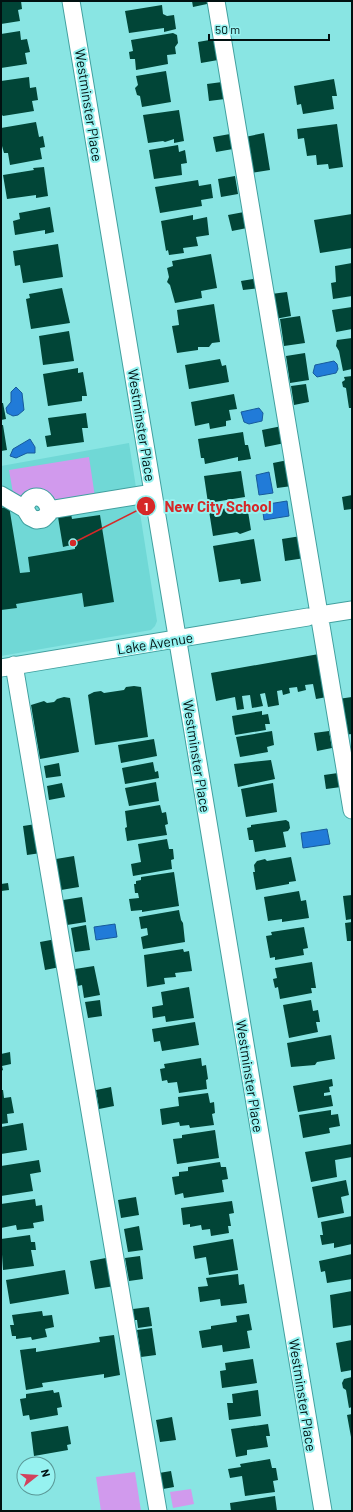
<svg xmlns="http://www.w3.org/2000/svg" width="353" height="1512" viewBox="0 0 353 1512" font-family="Barlow,sans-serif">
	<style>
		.built { fill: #70d8d6 }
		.green { fill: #d19aed }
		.water { fill: #217bd8; stroke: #175b9c }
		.building { fill: #014537 }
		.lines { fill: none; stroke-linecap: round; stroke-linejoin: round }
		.minor-casing { stroke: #41a09f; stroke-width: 19 }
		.minor { stroke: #fff; stroke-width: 17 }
		.labels { text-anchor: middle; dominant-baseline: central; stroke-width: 4; stroke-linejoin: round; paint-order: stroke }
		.street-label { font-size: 14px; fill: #011111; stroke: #96f2f0 }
		.leader { fill: none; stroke: #d62828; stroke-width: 1.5 }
		.callout-dot { fill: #d62828; stroke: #96f2f0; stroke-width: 1.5 }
		.mark-label { font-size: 12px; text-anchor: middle; font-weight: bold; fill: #fff }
		.callout-label { font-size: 15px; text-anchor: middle; font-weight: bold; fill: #d62828; stroke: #96f2f0; stroke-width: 4; stroke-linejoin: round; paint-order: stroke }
	</style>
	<rect width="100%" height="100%" fill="#89e5e3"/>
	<path class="built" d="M129,443L157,621L155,626L151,630L1,656V466Z"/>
	<path class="green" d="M89,457L95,497L51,504L34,494L19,497L13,493L9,470Z
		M135,1472L141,1511H101L96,1477Z
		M191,1489L194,1504L173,1508L170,1492Z"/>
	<path class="water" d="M334,361L337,364L338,369L336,373L317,377L313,373L315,365Z
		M16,387L22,393L24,410L18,415L13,416L7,413L6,408L11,402V392Z
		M259,408L263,413L262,421L249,424L244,422L241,412Z
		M30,439L35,447V453H27L16,458L10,456L13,449Z
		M269,472L273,493L259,495L256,475Z
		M287,501L289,516L264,520L262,505Z
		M327,829L330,844L303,848L301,833Z
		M115,924L117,937L96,940L94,927Z"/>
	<path class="building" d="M1,1H21L22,9L18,10L20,21L1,24Z
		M192,1H207V4L193,7Z
		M162,5L163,14L167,16L174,15L176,29L164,32V28L129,33L125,11Z
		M20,31L21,40L27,39L30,52L25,53L27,64L1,68V34Z
		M173,33L177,35L178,43L175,47L176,54L167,55L168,64L136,70L135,59H130L129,52L133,51L131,40Z
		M215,39L218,60L201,63L198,42Z
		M166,71L171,102L142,107L140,96L137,95L135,88L138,85L136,76Z
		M29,77L30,88L36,87L38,100L32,101L34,111L3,116L1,114V81Z
		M334,79L337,96H332L334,109L303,114L301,104L297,105L294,86Z
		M222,82L225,99L209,101L207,84Z
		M179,110L184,141L174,143V139L165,142L163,141L148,143L143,115Z
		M36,122L39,137L43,136L45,147L40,148L42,159L10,165L8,153H4L2,146L1,147V128Z
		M337,124L343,167L329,169L328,164L317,165L316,155L307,156L304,138L298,139L297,129Z
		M264,133L270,170L251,173L245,137Z
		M230,134L233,149L216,152L213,137Z
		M178,145L179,152L185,150L187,163L181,164L182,175L154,179L149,150Z
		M44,167L48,196L36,198V195L7,199L3,175L34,170L33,168Z
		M235,176L238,194L221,197L218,179Z
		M198,180L199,186L211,184L213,198L201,200L202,206L160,213L155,187Z
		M50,207L54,232L45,234V230L15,235L13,221L20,219L19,213Z
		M244,212L247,228L232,231L228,215Z
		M352,214V248L320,253L314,220Z
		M193,215V220L207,217L209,235L196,237L198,246L183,248L184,253L169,255L168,250L166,251L161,221Z
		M58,244L63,277L23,283L20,265L15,266L13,251Z
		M211,254L217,288L201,291L202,298L175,303L170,285L167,282L169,277L167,268L173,266L172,261Z
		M352,263V296L333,299L331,283L336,282L335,266Z
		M259,278L260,288L243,290L241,281Z
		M62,288L70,323L31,329L26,299L30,298L29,294Z
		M287,292L291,316L275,319L271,294Z
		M214,304L220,342L212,343L209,347H198V350L177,353L172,326L179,325L177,310Z
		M352,307V329L336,332L332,310Z
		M300,316L305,343L284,346L280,319Z
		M69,331L74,361L43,365L39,336Z
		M352,338V369L343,371L339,351L336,346L337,340Z
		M305,353L309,380L290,383L286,356Z
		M220,359L222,366L226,365L229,382L189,389L185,365Z
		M78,368V373L83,372L87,396H82V401L48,406L43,374Z
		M352,376V408H349L346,388L343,387L342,382L345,380L344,377Z
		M306,384L309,402L294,405L291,386Z
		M234,394L237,409L229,410L231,420L226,421V426L210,429L209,423L195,426L191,402Z
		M1,403H3L6,419L1,420Z
		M86,413L88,428H82L84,442L47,447L45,436L51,435L48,418Z
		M1,425H3L7,450L1,451Z
		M282,426L285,443L265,447L262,430Z
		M243,432L245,445H248L251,459L238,461V457L205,464L204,458H201L198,439Z
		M288,460L292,486L277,488L273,463Z
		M241,471L245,497L208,503L204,476Z
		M352,495V509L344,510L342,497Z
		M247,505L251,530L240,534L237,532L213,536L209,511Z
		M9,506L20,573L30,572L28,557L75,549V544L63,547L58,517L71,514L72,519L100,515L114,602L84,607L82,593L16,604L17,608L1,610V508Z
		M301,536L305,558L285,561L282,539Z
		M254,539L261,581L241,584L240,579L219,582L213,546Z
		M319,654L327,697L316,699L313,684L305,685L306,690L298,692L297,687L289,688L290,693L283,695L282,690L277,691L279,705L268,707L265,693L260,694L263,706L252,708L250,695L242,696L244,709L237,710L235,697L216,701L211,673Z
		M134,686L141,687L148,737L95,745L88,695L94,692L101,691L104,693L124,690L126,687Z
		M64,697L70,698L79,752L40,759L31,705L44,701L47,703L54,702L57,699Z
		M352,697V734L343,735L338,699Z
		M262,711V715L268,714L270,724H265L266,730L235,735L232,716Z
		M272,731L274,745L267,747L268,752L240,757L236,737Z
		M329,731L332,748L317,751L314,733Z
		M154,739L157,756L121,763L118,745Z
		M271,760L275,779L238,787L234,764Z
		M153,762L155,772L158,771L159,778L125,784L122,768Z
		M59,763L61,776L46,778L44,766Z
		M338,773L341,787L326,789L324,775Z
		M156,782L159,801L129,806L125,788Z
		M62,783L65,797L49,800L47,786Z
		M273,783L277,812L246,817L241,789Z
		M160,805L162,813L166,812L168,824L165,825L167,835L127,841L125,828L127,827L125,811Z
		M286,820L289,822L290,828L288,831L283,832L286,847L255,852L253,840H249L247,828L251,827V825Z
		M36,824L41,853L27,855L23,826Z
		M167,839L169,849H173L174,859L171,860L172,869L133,876L131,864L141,862L138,844Z
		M74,856L79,887L61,890L56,859Z
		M291,857L296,881L289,882V884L256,890L253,872H255L254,865L257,861L265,859L267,861Z
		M174,872L179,906L142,912V910L131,911L129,899L139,898L138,893H135L134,884H136V881L141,880V877Z
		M8,883L9,890L1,891V884Z
		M299,891L301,901L306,900L309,918L282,922V919L268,921L264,897Z
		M352,895V919L346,920L343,896Z
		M82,897L86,922L67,925L63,900Z
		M179,910L181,920L183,923L185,942L143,949L141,937L148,935L147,928L141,929L139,917Z
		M352,922V941H347L345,923Z
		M86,925L90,950L75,952L71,928Z
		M304,927L308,948L303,949L304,955L275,960V957L270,958L266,936L272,935L271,932Z
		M56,939L60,967L45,970L40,942Z
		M183,949L184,952L189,951L192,971L175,973L176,977L164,978L165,984L147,987L144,955Z
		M312,962L316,988H311L312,993L280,999L278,987L275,988L273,979L277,978L275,968Z
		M94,966L100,995L84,998L82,985L78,986L75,969Z
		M189,987L194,1018L166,1022L165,1016L153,1018L152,1007L163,1005L161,992Z
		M100,1000L102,1016L88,1018L85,1002Z
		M311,1000L313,1011L318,1010L320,1022H316L318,1032L289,1038L283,1005Z
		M195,1022L199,1045L162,1051L160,1041L154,1042L152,1029Z
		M331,1035L335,1059L317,1062L315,1065L291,1067L287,1043Z
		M10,1052L11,1064L2,1066L3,1070L1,1071V1054Z
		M201,1058L202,1066L206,1065L208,1079L206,1080L207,1089L179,1093L177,1082L168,1083L167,1080L162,1081L160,1069L165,1068L164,1064Z
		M332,1079L333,1086L329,1087L330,1092L324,1093V1096L331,1095L333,1106L298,1112L293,1086Z
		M111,1087L114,1106L99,1109L96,1090Z
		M1,1090H3L4,1098L11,1097L14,1113L7,1114L8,1123L1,1124Z
		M208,1093L210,1103L214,1102L215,1113L212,1114L214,1125L190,1128L189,1125L180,1126L179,1122L162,1125L160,1109L179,1106L178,1097Z
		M331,1110V1115L338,1114L340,1126L329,1128L330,1133L303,1138L299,1115Z
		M23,1123L27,1150L1,1154V1127Z
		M215,1130L219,1158L177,1164L173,1139L182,1138V1135Z
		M352,1144V1157L335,1160L337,1177L311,1182L305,1152Z
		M39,1160L41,1172L30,1174L33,1191L1,1196V1166Z
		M220,1162L221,1167H226L228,1179L222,1180L224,1192L184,1198L183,1193L175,1195L172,1177L179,1176V1172L188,1171V1167Z
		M346,1180L349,1195L341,1197L344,1213L318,1218L312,1187Z
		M136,1197L139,1215L121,1218L118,1200Z
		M35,1199L36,1206L42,1205L44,1221L33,1223L34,1228L17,1230L16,1225L1,1228V1204Z
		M232,1201L234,1213L229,1214L231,1226H228L229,1233L211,1236L210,1229L202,1230L201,1225L190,1227V1224L183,1225L181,1208Z
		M352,1216V1244L334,1248V1243L322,1245L320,1235H323L321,1222Z
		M139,1226L143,1250L128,1252L124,1229Z
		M30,1235L31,1242H35L36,1250H31L34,1266L3,1270L1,1239Z
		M233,1239L238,1270L209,1275L206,1257L195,1259L193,1246Z
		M352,1254V1279L327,1283L325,1271L321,1272L319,1261Z
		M140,1256L143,1279L129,1281L125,1258Z
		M111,1257L115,1286L95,1289L90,1261Z
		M65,1270L69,1294L10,1304L6,1280Z
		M238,1274L239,1285L244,1284L247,1303L221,1306L220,1299L200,1302L198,1287L208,1286L206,1278Z
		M352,1291V1325L333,1328L330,1295Z
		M149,1307L152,1326L138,1328L137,1320H134L133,1309Z
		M42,1311L43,1316L52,1315L54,1327L45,1329L47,1337L32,1340L31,1337L16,1339V1336H12L10,1325H14L12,1315Z
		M249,1314L252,1330L247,1331L250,1348L223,1352L222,1345L202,1348L199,1331L211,1329V1326L237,1322L236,1316Z
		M152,1328L156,1355L141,1357L137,1330Z
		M114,1335L120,1375L104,1378V1374L42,1383L43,1387L26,1390L20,1350L36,1348V1352L100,1342L99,1337Z
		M352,1340V1370L341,1372L336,1343Z
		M253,1359L257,1383L222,1388L220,1371L226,1370L225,1363Z
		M352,1377V1407L349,1408L346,1390L343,1388L342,1383L344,1379Z
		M53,1390L54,1393L59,1392L62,1407L57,1408L58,1415L30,1420L29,1415L23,1416L20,1399L26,1398V1394Z
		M258,1390L261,1416L229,1420L227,1403H233L232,1394Z
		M352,1414V1437H351L347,1415Z
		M172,1417L176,1440L160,1442L156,1420Z
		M268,1424L270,1436H266L268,1447L247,1450V1455L236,1457L231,1429Z
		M68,1426L71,1444L67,1445L68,1450L34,1456L31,1432Z
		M270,1459L272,1468H276L278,1480L273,1481L275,1492L245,1496L242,1476L230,1478L228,1469L241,1467L240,1464Z
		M171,1471L174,1487L163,1489L159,1473Z
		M275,1496L277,1511H231L230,1503Z"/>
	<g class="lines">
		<g class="minor-casing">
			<path id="minor" d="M71,1L323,1511
				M216,1L352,810
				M1,495L25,509L30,517L36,520L43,519L49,513C49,495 29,490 25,509
				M49,510L153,493
				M320,615L352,610
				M14,665L158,1511
				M1,668L308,617"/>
		</g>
		<use href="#minor" class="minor"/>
	</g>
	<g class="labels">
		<g class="street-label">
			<text transform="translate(89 105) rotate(81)">Westminster Place</text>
			<text transform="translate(142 425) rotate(81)">Westminster Place</text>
			<text transform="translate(155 643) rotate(-9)">Lake Avenue</text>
			<text transform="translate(197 756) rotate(81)">Westminster Place</text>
			<text transform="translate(250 1076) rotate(81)">Westminster Place</text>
			<text transform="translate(303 1395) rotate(81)">Westminster Place</text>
		</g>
	</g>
	<path class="leader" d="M73 543L146 506"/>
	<g class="callout-dot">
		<circle cx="73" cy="543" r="4"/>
		<circle cx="146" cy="506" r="10"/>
	</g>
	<g class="mark-label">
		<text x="146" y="511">1</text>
	</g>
	<g class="callout-label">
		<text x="218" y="512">New City School</text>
	</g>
	<rect width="353" height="1512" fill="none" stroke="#011111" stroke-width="4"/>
	<g transform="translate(36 1476) rotate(73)"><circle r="19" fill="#96f2f0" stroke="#5a9897"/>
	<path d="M0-3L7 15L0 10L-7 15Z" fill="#d2425d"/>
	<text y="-6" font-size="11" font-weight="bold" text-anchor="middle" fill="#011111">N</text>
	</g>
	<path d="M209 34v6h120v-6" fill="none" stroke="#011111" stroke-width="2"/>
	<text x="215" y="34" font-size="12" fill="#011111" stroke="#96f2f0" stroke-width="3" paint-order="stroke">50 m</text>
</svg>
